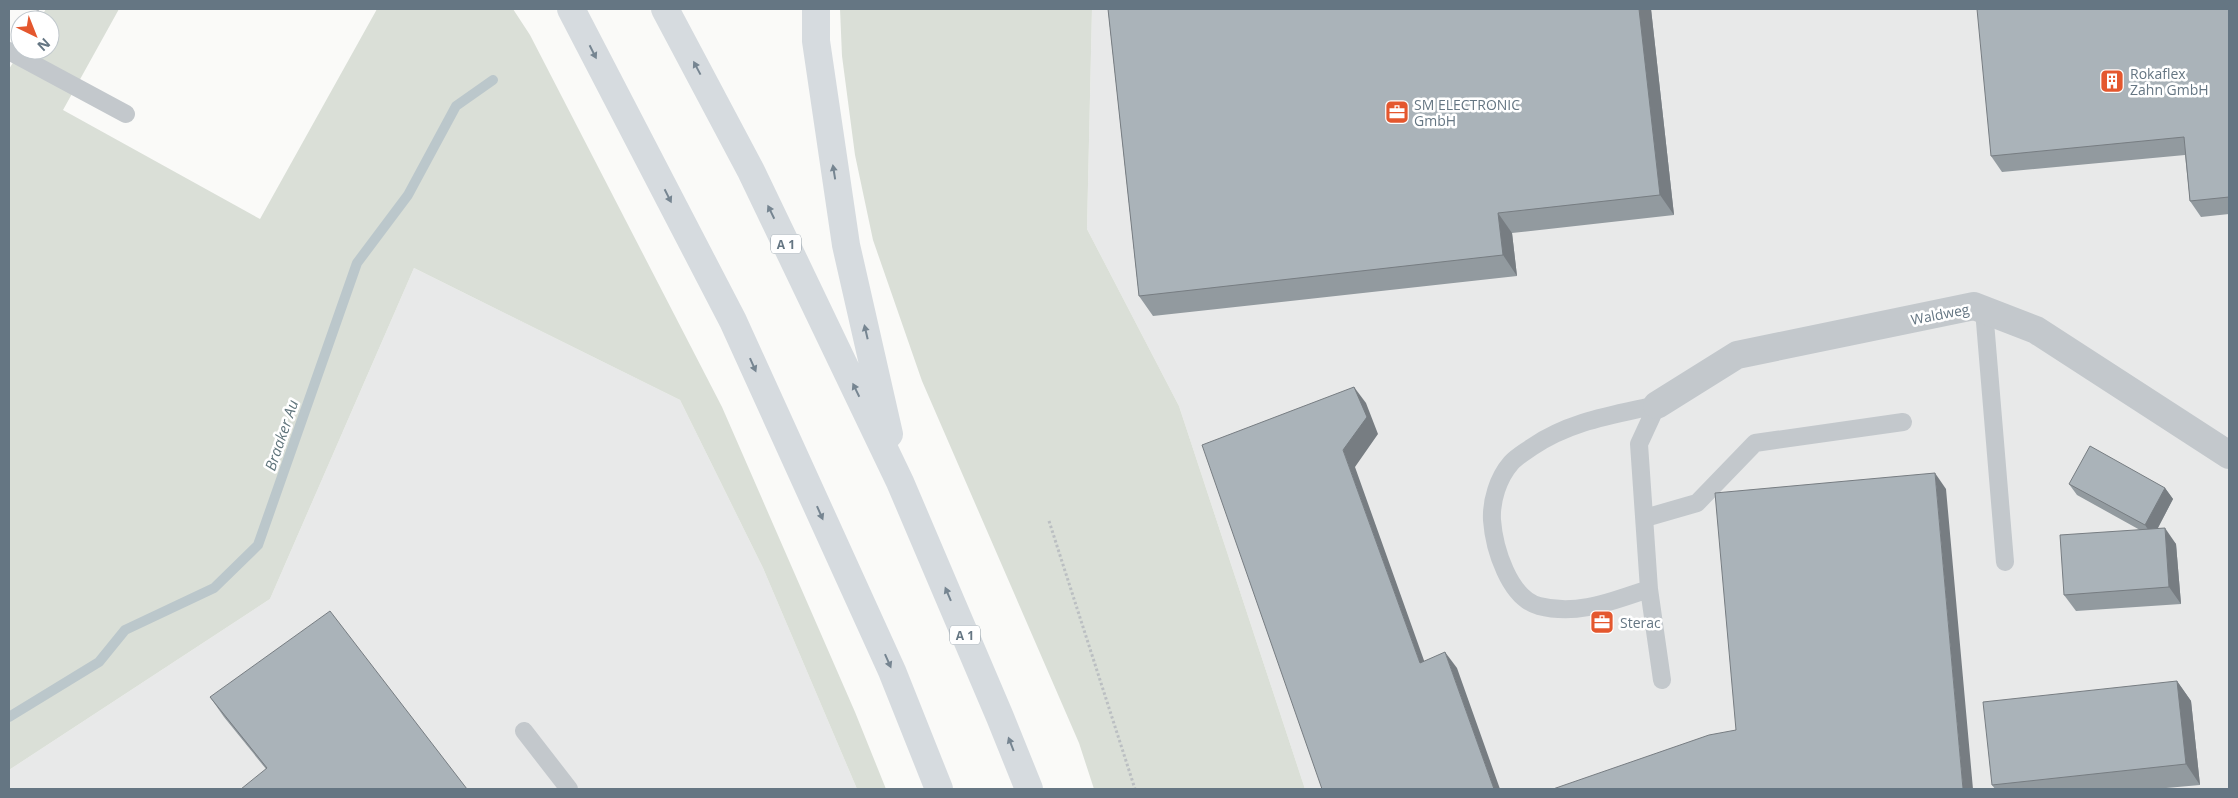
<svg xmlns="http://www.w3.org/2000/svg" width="2238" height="798" viewBox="0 0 2238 798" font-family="'Open Sans',sans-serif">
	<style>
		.built { fill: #e8e9e9 }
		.green { fill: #dadfd7 }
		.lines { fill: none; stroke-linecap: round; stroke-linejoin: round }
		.stream { stroke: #bbc7cb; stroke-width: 10 }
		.path { stroke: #bbbfc2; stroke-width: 3; stroke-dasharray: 2.5 2.5; stroke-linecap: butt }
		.lane { stroke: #c3c8cc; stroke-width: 18 }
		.street { stroke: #c3c8cc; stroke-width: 28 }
		.highway { stroke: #d6dbdf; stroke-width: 28 }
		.wall { fill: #929a9f }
		.shaded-wall { fill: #777d82 }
		.building { fill: #aab3b9; stroke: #777d82 }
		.oneway { fill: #768591 }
		.labels { text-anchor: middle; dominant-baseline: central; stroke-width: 5; stroke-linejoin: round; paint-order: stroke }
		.shield { fill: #fff; stroke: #939fa8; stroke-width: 1 }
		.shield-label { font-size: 12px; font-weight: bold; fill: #657683 }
		.poi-label { font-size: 14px; fill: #657683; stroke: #fff; text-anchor: start }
		.street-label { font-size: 14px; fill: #657683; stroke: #fff }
		.water-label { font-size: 15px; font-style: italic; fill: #60757c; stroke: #fff }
	</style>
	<rect width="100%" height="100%" fill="#fafaf8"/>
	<path class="built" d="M1092,9H2229V789H1305L1179,406L1087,229Z
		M414,268L680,400L763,568L857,789H9V770L270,599Z"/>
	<path class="green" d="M46,9H119L63,110L260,219L377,9H513L530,35L722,407L855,712L886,789H857L763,568L680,400L414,268L270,599L9,770V69L21,50H50V20H39Z
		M840,9H1092L1087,229L1179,406L1305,789H1094L1079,743L922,381L873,240L855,155L842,56Z"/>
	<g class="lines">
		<path class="stream" d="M9,717L99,662L125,630L214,588L258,545L357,263L408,195L456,106L493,80"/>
		<path class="path" d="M33,20L38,9
			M1049,521L1135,789"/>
		<path class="lane" d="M9,51L126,114
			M1984,310L2005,562
			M1657,405L1639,444L1649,589L1662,680
			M1645,518L1697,503L1755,443L1903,422
			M1649,589C1612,601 1578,616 1539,606C1509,598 1494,548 1492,520C1491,501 1498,478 1511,463C1516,457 1525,452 1532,447C1570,421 1613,415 1657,405
			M524,731L569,789"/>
		<path class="street" d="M1657,405L1737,355L1974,306L2036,330L2229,455"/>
		<path class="highway" d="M571,9L733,321L892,671L939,789
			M665,9L751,171L900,482L1000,717L1029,789
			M816,9V41L846,245L889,434"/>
	</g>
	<path class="wall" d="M1108,9H1651L1674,215L1512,233L1517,276L1153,316L1139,296Z
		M2229,9V214L2201,217L2190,201L2185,155L2002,172L1991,156Z
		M2069,484L2165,488L2173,499L2158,528L2176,544L2181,604L2076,611L2064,595L2140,530L2077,495Z
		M2177,681L2191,701L2200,785L2155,789H1995L1992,785Z
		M210,697L467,789L266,769L224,717Z"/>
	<path class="shaded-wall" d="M1639,9H1651L1674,215L1660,195Z
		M1498,213L1512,233L1517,276L1503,255Z
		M1354,387L1366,403L1378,434L1355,467L1431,680L1420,663L1343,450Z
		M1935,473L1946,489L1973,789H1963Z
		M2165,488L2173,499L2153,537L2145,525Z
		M2165,528L2176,544L2181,604L2169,587Z
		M1445,652L1457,668L1500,789H1494Z
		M2177,681L2191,701L2200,785L2186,764Z"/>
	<path class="building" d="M1108,9H1639L1660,195L1498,213L1503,255L1139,296Z
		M1977,9H2229V197L2190,201L2184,137L1991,156Z
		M1354,387L1367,417L1343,450L1420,663L1445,652L1494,789H1322L1202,445Z
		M2090,446L2165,488L2145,525L2069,484Z
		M1935,473L1963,789H1553L1709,735L1736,730L1715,493Z
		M2165,528L2169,587L2064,595L2060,535Z
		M330,611L467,789H241L267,768L210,697Z
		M2177,681L2186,764L1992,785L1983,702Z"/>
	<defs><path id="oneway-solid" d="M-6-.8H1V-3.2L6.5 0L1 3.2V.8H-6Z" transform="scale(1.25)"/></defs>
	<g class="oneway">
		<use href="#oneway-solid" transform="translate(593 52) rotate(63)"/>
		<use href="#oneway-solid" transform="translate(697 68) rotate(-118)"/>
		<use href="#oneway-solid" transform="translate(834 172) rotate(-99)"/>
		<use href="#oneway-solid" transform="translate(668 196) rotate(63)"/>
		<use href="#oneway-solid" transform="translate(771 212) rotate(-116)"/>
		<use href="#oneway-solid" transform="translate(866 332) rotate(-103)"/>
		<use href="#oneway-solid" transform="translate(753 365) rotate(66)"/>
		<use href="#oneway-solid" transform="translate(856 390) rotate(-116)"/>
		<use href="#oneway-solid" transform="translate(820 513) rotate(66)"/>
		<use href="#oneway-solid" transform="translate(948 594) rotate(-113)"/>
		<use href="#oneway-solid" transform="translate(888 661) rotate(66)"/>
		<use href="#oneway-solid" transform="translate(1011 744) rotate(-111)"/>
	</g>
	<defs>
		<g id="building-square" transform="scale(1.25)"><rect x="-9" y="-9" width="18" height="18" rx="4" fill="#e4572e" stroke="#fff"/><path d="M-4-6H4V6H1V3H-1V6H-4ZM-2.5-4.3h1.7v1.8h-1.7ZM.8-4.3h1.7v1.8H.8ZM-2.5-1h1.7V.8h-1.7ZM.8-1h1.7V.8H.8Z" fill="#fff"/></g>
		<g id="office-square" transform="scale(1.25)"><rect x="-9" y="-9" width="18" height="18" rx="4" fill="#e4572e" stroke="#fff"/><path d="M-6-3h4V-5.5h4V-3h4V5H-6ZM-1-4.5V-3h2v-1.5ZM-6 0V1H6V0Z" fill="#fff"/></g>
	</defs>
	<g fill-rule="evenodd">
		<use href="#building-square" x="2112" y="81"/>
		<use href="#office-square" x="1397" y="112"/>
		<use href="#office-square" x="1602" y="622"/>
	</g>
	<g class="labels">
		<g class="shield">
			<rect x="771" y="234.5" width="30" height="19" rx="4"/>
			<rect x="950" y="625.5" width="30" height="19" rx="4"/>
		</g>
		<g class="shield-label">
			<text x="786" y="244">A 1</text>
			<text x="965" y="635">A 1</text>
		</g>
		<g class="poi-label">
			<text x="2130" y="73">Rokaflex<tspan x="2130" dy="16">Zahn GmbH</tspan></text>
			<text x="1414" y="104">SM ELECTRONIC<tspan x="1414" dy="16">GmbH</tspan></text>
			<text x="1620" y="622">Sterac</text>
		</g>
		<g class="street-label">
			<text transform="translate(1940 314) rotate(-11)">Waldweg</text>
		</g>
		<g class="water-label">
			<text transform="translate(281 435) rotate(-71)">Braaker Au</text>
		</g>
	</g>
	<rect width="2238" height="798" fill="none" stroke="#657683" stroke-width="20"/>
	<g transform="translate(35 35) rotate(137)"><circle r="24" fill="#ffffff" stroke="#c1c8cd"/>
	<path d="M0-4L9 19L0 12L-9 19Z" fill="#e4572e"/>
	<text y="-8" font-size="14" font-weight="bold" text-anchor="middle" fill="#657683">N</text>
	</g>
</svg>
